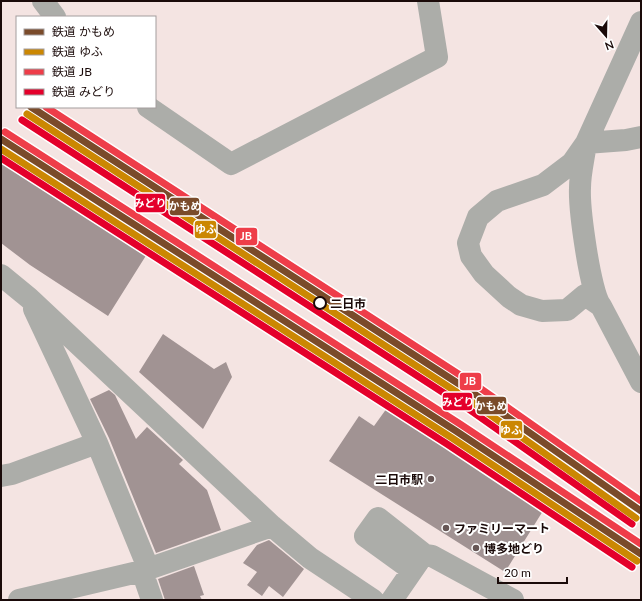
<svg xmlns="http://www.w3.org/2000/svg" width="642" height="601" viewBox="0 0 642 601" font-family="Lato,'Noto Sans JP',sans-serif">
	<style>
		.building { fill: #a19393 }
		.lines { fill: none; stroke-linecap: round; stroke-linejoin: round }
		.minor { stroke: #acada9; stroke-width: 22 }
		.rail-1-casing { stroke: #fff; stroke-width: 10 }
		.rail-2-casing { stroke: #fff; stroke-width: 10 }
		.rail-3-casing { stroke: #fff; stroke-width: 10 }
		.rail-4-casing { stroke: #fff; stroke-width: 10 }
		.rail-1 { stroke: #7a4b2a; stroke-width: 7 }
		.rail-2 { stroke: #cb8702; stroke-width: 7 }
		.rail-3 { stroke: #ee3d49; stroke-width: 7 }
		.rail-4 { stroke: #e4002b; stroke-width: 7 }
		.stop-dot { fill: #fff; stroke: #1a0a09; stroke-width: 2 }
		.poi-dot { fill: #665655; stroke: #fff; stroke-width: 1.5 }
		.labels { text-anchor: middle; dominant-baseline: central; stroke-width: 4; stroke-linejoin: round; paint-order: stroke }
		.stop-label { font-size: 12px; font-weight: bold; fill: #1a0a09; stroke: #fff; text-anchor: start }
		.poi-label { font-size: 12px; font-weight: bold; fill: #1a0a09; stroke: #fff; text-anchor: start }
		.line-badge { stroke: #fff; stroke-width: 1.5 }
		.badge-label { font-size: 11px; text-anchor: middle; font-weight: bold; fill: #fff }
	</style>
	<rect width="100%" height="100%" fill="#f4e4e2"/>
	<path class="building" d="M1,151L152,246L108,316L30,265L1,243Z
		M163,334L214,369L226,362L232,377L203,429L139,372Z
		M109,390L115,395L136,439L147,427L183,460L179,464L207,490L221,530L156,553L109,438L90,399Z
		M387,408L546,506L505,572L329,461L359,416L374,426Z
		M269,540L304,569L283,597L269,586L262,596L247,585L257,572L243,563L257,545Z
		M194,566L204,595L200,596L202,600H165L158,579Z"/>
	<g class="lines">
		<path class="minor" d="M43,1L55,17
			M148,107L231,164L437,57L428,1
			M586,143C584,158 580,173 580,188C579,208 590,293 601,306L585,295L567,310L542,311L521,305L509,297L484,274L471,256L468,243L478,217L497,201L543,185L572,163L586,143L641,22
			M586,143L626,140L641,137
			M1,275L29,298L272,526L310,558L373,600
			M601,306L641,382
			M34,309L97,443L149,570
			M1,476L12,474L97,443
			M412,570L365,536L378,518L425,555L432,556L513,600
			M142,571L152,600
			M19,600L142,571L272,526
			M392,600L421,558"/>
		<g class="rail-1-casing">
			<path id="rail-1" d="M31,107L476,395L641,511
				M1,139L456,431L641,554"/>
		</g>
		<g class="rail-2-casing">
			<path id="rail-2" d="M27,114L472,402L636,518
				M1,149L452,438L637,561"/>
		</g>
		<g class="rail-3-casing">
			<path id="rail-3" d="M46,107L480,388L641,501
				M5,132L460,424L641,544"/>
		</g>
		<g class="rail-4-casing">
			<path id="rail-4" d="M22,120L467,408L632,524
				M1,158L447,444L632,567"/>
		</g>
		<use href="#rail-1" class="rail-1"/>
		<use href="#rail-2" class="rail-2"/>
		<use href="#rail-3" class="rail-3"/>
		<use href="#rail-4" class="rail-4"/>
	</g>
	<circle class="stop-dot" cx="320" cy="303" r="6"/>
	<g class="poi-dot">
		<circle cx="431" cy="479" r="4"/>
		<circle cx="446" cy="528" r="4"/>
		<circle cx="476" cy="548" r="4"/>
	</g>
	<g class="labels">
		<g class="stop-label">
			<text x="330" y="303">二日市</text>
		</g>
		<g class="poi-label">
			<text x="423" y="479" text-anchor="end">二日市駅</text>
			<text x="454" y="528">ファミリーマート</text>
			<text x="484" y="548">博多地どり</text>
		</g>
	</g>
	<g class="line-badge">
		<rect x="135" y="193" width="31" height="20" rx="4" fill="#e4002b"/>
		<rect x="169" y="197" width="31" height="19" rx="4" fill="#7a4b2a"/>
		<rect x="194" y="220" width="23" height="19" rx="4" fill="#cb8702"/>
		<rect x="235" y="227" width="23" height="19" rx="4" fill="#ee3d49"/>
		<rect x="459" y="372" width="23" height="19" rx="4" fill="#ee3d49"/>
		<rect x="442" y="392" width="31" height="19" rx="4" fill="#e4002b"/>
		<rect x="476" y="396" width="31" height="19" rx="4" fill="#7a4b2a"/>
		<rect x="500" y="420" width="23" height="19" rx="4" fill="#cb8702"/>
	</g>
	<g class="badge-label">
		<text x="150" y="207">みどり</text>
		<text x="185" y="210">かもめ</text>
		<text x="206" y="233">ゆふ</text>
		<text x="246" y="240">JB</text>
		<text x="470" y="385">JB</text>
		<text x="458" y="406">みどり</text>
		<text x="491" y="410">かもめ</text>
		<text x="511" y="434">ゆふ</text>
	</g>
	<rect width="642" height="601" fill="none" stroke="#1a0a09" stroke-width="4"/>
	<rect x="16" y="16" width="140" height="92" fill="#ffffff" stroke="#a39d9d"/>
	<rect x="24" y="29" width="20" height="6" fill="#7a4b2a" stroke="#a39d9d"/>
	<text x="52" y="36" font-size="12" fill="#1a0a09">鉄道 かもめ</text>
	<rect x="24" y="49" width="20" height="6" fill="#cb8702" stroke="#a39d9d"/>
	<text x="52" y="56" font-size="12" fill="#1a0a09">鉄道 ゆふ</text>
	<rect x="24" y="69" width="20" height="6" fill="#ee3d49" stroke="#a39d9d"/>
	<text x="52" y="76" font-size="12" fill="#1a0a09">鉄道 JB</text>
	<rect x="24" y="89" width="20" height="6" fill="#e4002b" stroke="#a39d9d"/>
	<text x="52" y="96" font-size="12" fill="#1a0a09">鉄道 みどり</text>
	<g transform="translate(606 36) rotate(160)" stroke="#ffffff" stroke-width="3" paint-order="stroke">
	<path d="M0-3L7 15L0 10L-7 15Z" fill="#1a0a09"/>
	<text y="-6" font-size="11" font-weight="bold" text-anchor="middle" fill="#1a0a09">N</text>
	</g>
	<path d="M498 577v6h69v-6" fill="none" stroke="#1a0a09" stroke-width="2"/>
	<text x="504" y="577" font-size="12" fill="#1a0a09" stroke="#ffffff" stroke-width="3" paint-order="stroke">20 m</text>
</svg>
